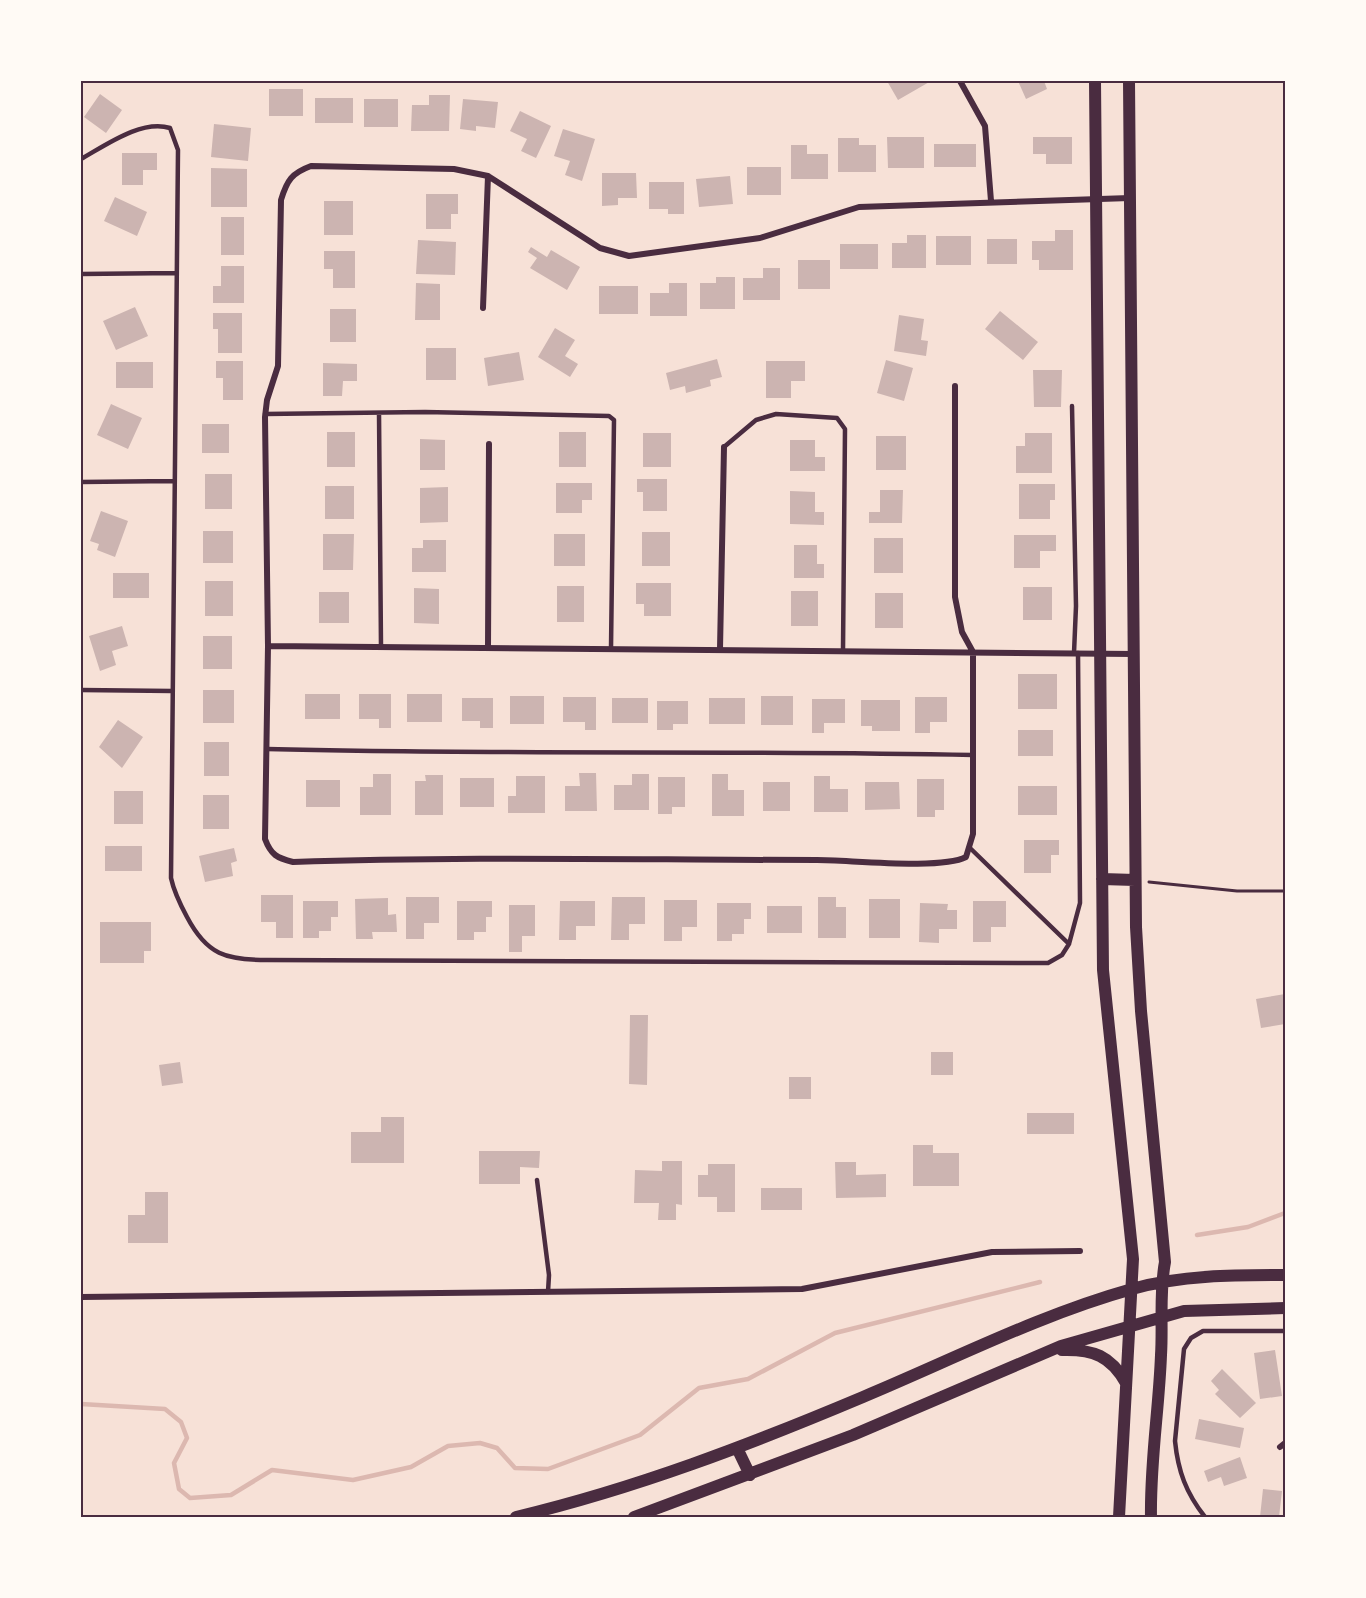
<svg xmlns="http://www.w3.org/2000/svg" width="1366" height="1598" viewBox="0 0 1366 1598" font-family="Rubik,sans-serif">
	<style>
		.lines { fill: none; stroke-linecap: round; stroke-linejoin: round }
		.stream { stroke: #dcb8b0; stroke-width: 4.5 }
		.building { fill: #ccb4b1 }
		.path { stroke: #4a2c40; stroke-width: 3 }
		.service { stroke: #4a2c40; stroke-width: 4.5 }
		.minor { stroke: #4a2c40; stroke-width: 6 }
		.secondary { stroke: #4a2c40; stroke-width: 12 }
		.neatline { fill: none; stroke: #4a2c40; stroke-width: 2 }
	</style>
	<rect width="100%" height="100%" fill="#f7e1d7"/>
	<g class="lines">
		<path class="stream" d="M1197,1235L1248,1227L1285,1213
			M81,1404L165,1409L181,1422L187,1438L174,1463L179,1489L190,1498L231,1495L272,1470L353,1480L411,1467L448,1446L480,1443L497,1448L515,1468L548,1469L640,1435L699,1388L748,1379L835,1333L1040,1282"/>
	</g>
	<path class="building" d="M887,81H931L898,100Z
		M1018,81H1044L1047,89L1026,99Z
		M269,89H303V116H269Z
		M100,94L122,110L106,133L84,117Z
		M429,95H450L449,131H411L412,105H429Z
		M315,98H353V123H315Z
		M364,99H398V127H364Z
		M463,99L498,102L495,128L476,126V131L460,129Z
		M520,111L551,126L536,158L521,151L527,139L510,131Z
		M214,124L251,128L248,161L211,157Z
		M563,129L595,139L582,181L565,175L570,161L554,156Z
		M887,137H924V168H888Z
		M1033,137H1072V164H1046V154H1033Z
		M838,138H859V145H876V172H838Z
		M934,144H976V167H934Z
		M791,145H807V154H828V179H791Z
		M122,153H157V170H143V185H122Z
		M747,167H781V195H747Z
		M211,168L247,169V207H211Z
		M602,173H636L637,198H618V205L602,206Z
		M730,176L733,204L699,207L696,179Z
		M649,182H684V214H668V209H649Z
		M426,194H458V214H451V229H426Z
		M115,197L147,212L137,236L104,221Z
		M324,201H353V235H324Z
		M221,217H244V255H221Z
		M1055,230H1073V270H1039V260H1032V241H1055Z
		M907,235H926V268H892V243H907Z
		M936,236H971V265H936Z
		M987,239H1017V264H987Z
		M418,240L456,242L455,275L416,274Z
		M840,244H878V269H840Z
		M531,247L547,257L551,250L580,267L567,290L530,268L537,258L528,252Z
		M324,251H355V288H333V269H324Z
		M798,260H830V289H798Z
		M221,266H244V303H213V286H221Z
		M763,268H780V300H743V278H763Z
		M716,277H735V309H700V283H716Z
		M416,283L440,284V320H415Z
		M669,283H687V316H650V293H669Z
		M599,286H638V314H599Z
		M135,307L148,336L116,350L103,321Z
		M330,309H356V342H330Z
		M1000,311L1038,342L1023,360L985,329Z
		M213,313H242V353H218V329H213Z
		M899,315L924,319L921,340L928,341L926,356L894,351Z
		M555,328L575,340L565,356L578,364L570,377L538,357Z
		M426,348H456V380H426Z
		M519,352L524,380L488,386L484,358Z
		M717,359L722,377L710,380L711,386L686,393L685,386L670,390L666,373Z
		M886,360L913,368L904,401L877,393Z
		M216,361H243V400H223V378H216Z
		M766,361H805V381H791V398H766Z
		M116,362H153V388H116Z
		M323,363L357,364V381H343L342,396H323Z
		M1033,370H1062L1061,407H1034Z
		M111,404L142,418L128,449L97,435Z
		M202,424H229V453H202Z
		M327,432H355V467H327Z
		M559,432H586V467H559Z
		M643,433H671V467H643Z
		M1025,433H1052V473H1016V446H1025Z
		M876,436H906V470H876Z
		M420,439L445,440V470H420Z
		M790,440H815V457H825V471H790Z
		M205,474H232V509H205Z
		M637,479H667V511H643V492H637Z
		M556,483H592V500H582V513H556Z
		M1019,484H1055V500H1050V519H1019Z
		M325,486H354V519H325Z
		M448,487V522L420,523V488Z
		M880,490H903L902,523H869V512H880Z
		M790,491L815,492V512H824V525L790,524Z
		M101,511L128,521L115,557L97,550L99,544L90,541Z
		M203,531H233V563H203Z
		M642,532H670V566H642Z
		M323,534H354L353,570H323Z
		M554,534H585V566H554Z
		M1014,535H1056V551H1040V568H1014Z
		M874,538H903V573H874Z
		M423,540H446V572H412V548H423Z
		M794,545H817V564H824V578H794Z
		M113,573H149V598H113Z
		M205,581H233V616H205Z
		M636,583H671V616H644V604H636Z
		M557,586H584V622H557Z
		M1023,587H1052V620H1023Z
		M414,588L439,589V624L414,623Z
		M791,591H818V626H791Z
		M319,592H349V623H319Z
		M875,593H903V628H875Z
		M122,626L128,646L112,651L116,665L100,671L89,636Z
		M203,636H232V669H203Z
		M1018,674H1057V709H1018Z
		M203,690H234V723H203Z
		M305,694H340V719H305Z
		M359,694H391V728H379V719H359Z
		M407,694H442V722H407Z
		M510,696H544V724H510Z
		M761,696H793V725H761Z
		M563,697H596V730H585V722H563Z
		M915,697H947V722H930V733H915Z
		M462,698H493V728H480V721H462Z
		M612,698H648V723H612Z
		M709,698H745V724H709Z
		M812,699H845V723H824V733H812Z
		M861,700H900V731H872V726H861Z
		M657,701H688V724H673V730H657Z
		M118,720L143,737L122,768L99,747Z
		M1018,730H1053V756H1018Z
		M204,742H229V776H204Z
		M579,773H596L597,811H565V786H580Z
		M373,774H391V815H360V787H373Z
		M632,774H649V810H614V785H632Z
		M712,774H728V790H744V816H712Z
		M425,775H443V815H415V781H426Z
		M516,776H545V813H508V796H516Z
		M814,776H830V789H848V812H814Z
		M658,777H685V807H672V814H658Z
		M460,778H494V807H460Z
		M917,779H944V810H935V817H917Z
		M306,780H340V807H306Z
		M763,782H790V811H763Z
		M865,782H899L900,809L865,810Z
		M1018,786H1057V815H1018Z
		M114,791H143V824H114Z
		M203,795H229V829H203Z
		M1024,840H1059V855H1051V873H1024Z
		M105,846H142V871H105Z
		M234,848L237,861L231,863L233,876L205,882L199,856Z
		M261,895H293V938H276V922H261Z
		M406,897H439V923H424V939H406Z
		M612,897H645V924H629V940H611Z
		M818,897H836V907H846V938H818Z
		M388,898V915L396,914L397,932H372L373,939H356L355,899Z
		M869,899H900V938H869Z
		M664,900H697V927H682V941H664Z
		M303,901H338V917H331V931H319V938H303Z
		M457,901H492V917H486V932H474V940H457Z
		M560,901H595V926H576V940H559Z
		M973,901H1006V927H991V942H973Z
		M717,903H751V919H744V934H732V941H717Z
		M920,903L948,904L947,910H957V929H939V943L919,942Z
		M509,905H535V936H522V952H509Z
		M767,906H802V933H767Z
		M100,922H151V951H144V963H100Z
		M1285,994V1024L1261,1028L1256,999Z
		M630,1015H648L647,1085L629,1084Z
		M931,1052H953V1075H931Z
		M180,1062L183,1083L162,1086L159,1065Z
		M789,1077H811V1099H789Z
		M1027,1113H1074V1134H1027Z
		M381,1117H404V1163H351V1132H381Z
		M913,1145H933V1153H959V1186H913Z
		M479,1151H540L539,1168L520,1167V1184H479Z
		M662,1161H682V1205L676,1204V1220H658L659,1203H634L635,1170L662,1171Z
		M835,1162H856V1175L886,1174V1197L836,1198Z
		M708,1164H735V1212H717V1197H698V1175H708Z
		M761,1188H802V1210H761Z
		M145,1192H168V1243H128V1215H145Z
		M1275,1350L1282,1396L1260,1399L1254,1353Z
		M1222,1369L1256,1403L1240,1418L1215,1394L1219,1390L1211,1381Z
		M1199,1419L1244,1428L1240,1448L1195,1439Z
		M1240,1457L1247,1478L1224,1486L1221,1477L1208,1482L1204,1471Z
		M1263,1489L1282,1491L1279,1517H1260Z"/>
	<g class="lines">
		<path class="path" d="M1149,882L1237,891H1285"/>
		<path class="service" d="M81,159C106,145 142,119 170,128L178,150L171,878C174,892 180,904 187,917C207,955 226,960 267,960L1048,963L1062,955L1069,944L1080,903L1078,653
			M81,274L176,273
			M1072,406L1076,606L1074,653
			M379,413L381,647
			M265,414L425,412L609,416L614,420L611,648
			M724,447L756,420L776,414L837,418L845,429L843,651
			M81,482L174,481
			M81,690L172,691
			M267,749C502,755 738,750 973,755
			M970,848L1069,944
			M537,1180L549,1275L548,1292
			M1205,1517C1186,1493 1178,1471 1175,1441L1184,1349L1191,1338L1203,1331H1285"/>
		<path class="minor" d="M960,81L985,126L991,201
			M483,308L488,176
			M955,386V597L962,632L973,652V834L966,857C941,870 850,860 817,860C642,860 467,856 293,862C277,858 271,855 265,839L268,646L265,417L267,400L278,366L281,200C287,180 292,173 311,166L454,169L488,176L600,248L629,256L760,238L859,207L1130,198
			M268,646L1134,654
			M488,648L489,444
			M720,649L724,447
			M81,1297L802,1289L992,1252L1080,1251
			M1280,1447L1285,1443"/>
		<path class="secondary" d="M1095,81L1103,970L1133,1259L1119,1517
			M1129,81L1136,927L1141,1011L1165,1262C1159,1293 1163,1324 1161,1355C1159,1409 1150,1462 1151,1517
			M1102,879L1135,880
			M1062,1350C1093,1349 1111,1356 1126,1383
			M737,1448L750,1475
			M516,1517C637,1488 749,1445 863,1397C952,1360 1039,1315 1132,1289C1181,1275 1234,1275 1285,1275
			M634,1517L853,1435L1061,1346L1184,1311L1285,1308"/>
	</g>
	<rect width="1366" height="1598" fill="none" stroke="#fffaf5" stroke-width="165"/>
	<rect x="82" y="82" width="1202" height="1434" class="neatline"/>
</svg>
